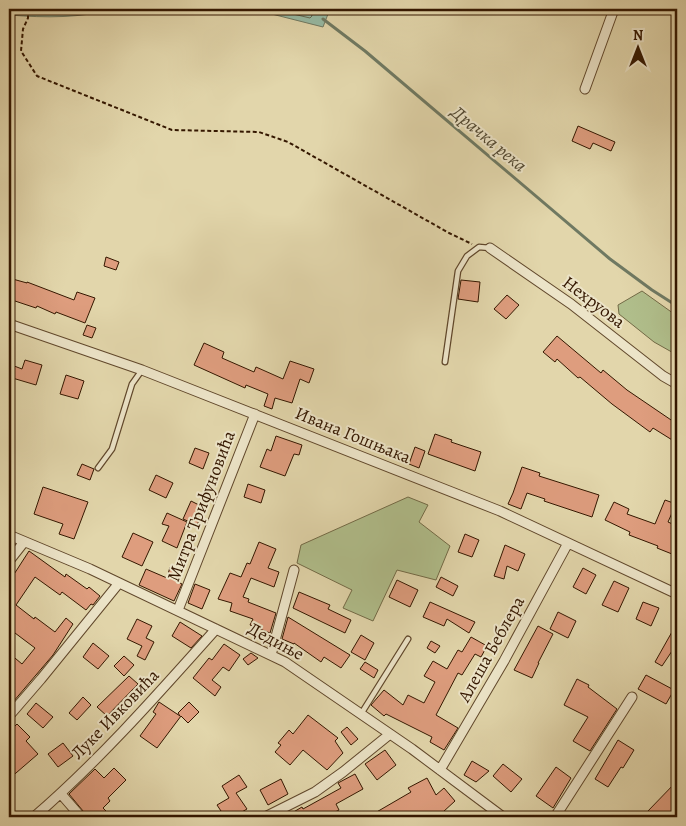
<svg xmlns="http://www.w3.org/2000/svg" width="686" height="826" viewBox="0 0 686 826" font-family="Alegreya,serif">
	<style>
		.green { fill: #b0be8b; stroke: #726a46 }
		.water { fill: #96baa4; stroke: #6f7962 }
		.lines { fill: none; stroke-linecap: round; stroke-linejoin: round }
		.shore { stroke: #656852; stroke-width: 1 }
		.stream { stroke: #6f7962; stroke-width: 3 }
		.building { fill: #de9d7e; stroke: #341700 }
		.service-casing { stroke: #60472b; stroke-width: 7 }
		.minor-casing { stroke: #60472b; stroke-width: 11 }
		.path { stroke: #341700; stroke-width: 2; stroke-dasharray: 4 2.5; stroke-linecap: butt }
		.service { stroke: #ece4c8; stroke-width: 4.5 }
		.minor { stroke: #ece4c8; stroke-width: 9 }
		.labels { text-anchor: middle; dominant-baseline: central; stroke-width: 4; stroke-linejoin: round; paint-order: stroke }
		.street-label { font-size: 18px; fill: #341700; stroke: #ece4c8 }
		.water-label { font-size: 19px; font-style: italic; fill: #514831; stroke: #ece4c8 }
	</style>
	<rect width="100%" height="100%" fill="#e2d6ab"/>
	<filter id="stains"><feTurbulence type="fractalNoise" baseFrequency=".004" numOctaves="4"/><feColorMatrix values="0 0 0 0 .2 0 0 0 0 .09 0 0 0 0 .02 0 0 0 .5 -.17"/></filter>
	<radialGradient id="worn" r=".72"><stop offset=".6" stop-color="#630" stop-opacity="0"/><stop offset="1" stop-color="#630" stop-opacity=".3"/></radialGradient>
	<path class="green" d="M642,291L677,316V355L654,342L619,314L618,305Z
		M408,497L428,505L419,522L450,546L436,580L397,570L373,621L343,608L352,590L297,563L301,545Z"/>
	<path class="water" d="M9,9H117C78,18 48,18 9,15Z
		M242,9H306L328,14L323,27L256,10Z"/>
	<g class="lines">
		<path class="shore" d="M272,9L310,18L312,16L310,9
			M9,11L51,13L94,9"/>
		<path class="stream" d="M323,19L365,51L610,259L652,290L677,306"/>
	</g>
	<path class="building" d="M578,126L615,142L611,151L593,143L590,149L572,141Z
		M106,257L119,262L116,270L104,266Z
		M9,278L27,283V282L74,300L77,292L95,298L85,323L56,312L55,314L37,306L36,308L9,299Z
		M461,280L480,282L478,302L458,299Z
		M507,295L519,305L506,319L494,309Z
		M87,325L96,328L92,338L83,335Z
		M557,336L601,373L603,370L627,390L677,424V443L653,428L650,432L612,404L580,377L578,378L557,359L555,362L543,352Z
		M204,343L224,352L222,358L254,372L256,367L283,379L290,361L314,369L309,383L300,379L292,403L275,398L272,409L264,406L268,394L246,385L245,388L194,365Z
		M25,360L42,365L36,385L9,377V364L22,369Z
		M66,375L84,381L78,399L60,394Z
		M435,434L452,440L451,442L481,452L475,471L428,454Z
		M276,436L302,445L299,455L294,454L285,476L260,467L267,449L271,451Z
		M415,447L425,451L419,468L409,464Z
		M195,448L209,453L203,469L189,463Z
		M82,464L94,469L90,480L77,475Z
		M522,467L540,473L539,476L599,495L592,517L544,501L545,499L527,493L521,509L508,504L513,493Z
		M156,475L173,483L166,498L149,490Z
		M248,484L265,490L261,503L244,497Z
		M43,487L88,502L74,539L59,534L63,524L34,514Z
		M665,500L676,504L668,522L677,526V556L657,548L658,546L629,535L630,532L605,520L614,502L629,509L627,514L655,524Z
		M191,501L205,508L197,525L183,519Z
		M167,513L187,522L177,548L162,541L169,526L162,524Z
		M133,533L153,542L142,566L122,557Z
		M465,534L479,540L472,557L458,552Z
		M259,542L276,549L268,568L279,572L274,587L251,578L243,597L249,599L248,602L276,613L270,633L250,625L253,619L230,611L232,603L218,599L230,573L241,577L247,563L250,564Z
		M505,545L525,554L518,571L507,566L504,579L494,576Z
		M29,551L65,577L66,574L87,589L89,587L100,596L93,605L91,604L86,610L62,592L60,595L35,577L16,605L34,619L35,617L55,632L66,618L73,624L53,655L13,702L9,698V653L22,664L35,648L15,633L9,642V582Z
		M170,567L182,571L178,582L182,584L174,601L139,585L146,569L167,578Z
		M583,568L596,575L586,594L573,587Z
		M441,577L458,586L453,596L436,587Z
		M397,580L418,590L410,607L389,597Z
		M614,581L629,588L618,612L602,605Z
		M195,584L210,590L202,609L188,603Z
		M299,592L330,605L328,609L351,620L345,633L293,608Z
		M430,602L475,622L469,633L447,619L444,626L423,617Z
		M643,602L659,608L651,626L636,619Z
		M558,612L576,621L568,638L550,629Z
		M288,617L350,655L341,668L324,657L321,662L294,643V644L282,639Z
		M137,619L152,626L146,638L154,642L145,660L137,656L142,646L127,639Z
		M180,622L202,636L191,648L172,636Z
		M677,623V646L676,645L662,666L655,662Z
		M538,626L553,634L538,663H539L532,678L514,670Z
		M361,635L374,643L365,660L351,652Z
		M471,637L487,646L481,657L475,654L462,675L458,673L436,715L458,728L444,750L430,742L432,737L386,714L384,716L371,705L384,690L403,705L408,695L424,703L435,682L424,676L433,661L447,669L458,650L462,652Z
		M431,641L440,646L435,653L427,648Z
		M93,643L109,656L98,669L83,657Z
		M224,644L240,655L229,671L223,667L212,680L221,687L215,696L193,678L209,658L212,660Z
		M251,653L258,658L248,665L243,659Z
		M124,656L134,665L124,676L114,666Z
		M365,662L378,670L374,678L360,669Z
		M646,675L674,690L666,704L638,689Z
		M129,676L138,684L107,716L97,707Z
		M577,679L589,685L588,687L617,709L590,751L573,741L588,717L564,705Z
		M83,697L91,705L77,720L69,713Z
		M159,702L180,716L178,713L189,702L199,712L188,723L181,716L157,748L140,736L156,714L153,712Z
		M36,703L53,717L43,728L27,714Z
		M308,715L338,738L335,741L343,753L327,770L303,750L290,765L275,752L281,745L278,743L289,730L293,734Z
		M17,724L30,737L26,741L38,754L9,779V732Z
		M347,727L358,739L351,745L341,732Z
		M618,740L634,750L623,768L621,767L608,787L595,779Z
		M63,743L73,756L58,767L48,754Z
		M385,750L396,765L377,780L365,764Z
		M472,761L489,771L476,782L464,775Z
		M503,764L522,779L511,792L493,776Z
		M556,767L571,778L553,808L536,796Z
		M114,768L126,780L108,798L110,801L103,808L112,817H88L69,794L95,769L104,778Z
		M355,774L363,789L336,804L339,810L325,817H285L302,807L303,809L341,788L338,783Z
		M239,775L247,787L236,793L247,809L233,817H225L217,805L229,798L222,786Z
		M427,778L436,795L444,788L455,801L443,812L448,817H431L426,812L419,817H368L411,792L408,788Z
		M281,779L288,794L268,805L260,790Z
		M677,781V806L666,817H651L647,812Z"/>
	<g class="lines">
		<g class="service-casing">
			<path id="service" d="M445,362L458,271L467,256L479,247L490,248
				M98,468L112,449L132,384L142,370
				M361,714L408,639"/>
		</g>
		<g class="minor-casing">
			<path id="minor" d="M585,89L614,9
				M490,248L571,304L663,376L677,384
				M9,324L142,370L500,511L677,594
				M9,535L90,569L285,662L412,749L503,817
				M9,561L24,542
				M178,610L255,414
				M271,655L294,570
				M9,716L41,679L119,583
				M440,770L504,661L568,543
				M61,794L81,817
				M34,817C100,760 158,694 216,629
				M265,817L315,792L343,772L390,734
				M555,817L632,697"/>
		</g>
		<path class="path" d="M28,9V18L23,29L21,51L37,76L172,130L259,132L288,142L449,233L472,244"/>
		<use href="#service" class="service"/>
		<use href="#minor" class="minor"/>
	</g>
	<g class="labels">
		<g class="street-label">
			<text transform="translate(594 302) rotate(37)">Нехруова</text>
			<text transform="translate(353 435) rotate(22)">Ивана Гошњака</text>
			<text transform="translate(201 506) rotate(-69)">Митра Трифуновића</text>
			<text transform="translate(276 641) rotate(28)">Дедиње</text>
			<text transform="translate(491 649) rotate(-61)">Алеша Беблера</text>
			<text transform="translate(115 714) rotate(-46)">Луке Ивковића</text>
		</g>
		<g class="water-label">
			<text transform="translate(489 139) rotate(40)">Драчка река</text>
		</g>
	</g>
	<rect width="686" height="826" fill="none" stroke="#e2d6ab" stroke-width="30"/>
	<rect x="10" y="10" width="666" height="806" fill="none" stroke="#341700" stroke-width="2.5"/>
	<rect x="15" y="15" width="656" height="796" fill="none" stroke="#341700"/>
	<g transform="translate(638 48)" stroke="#ece4c8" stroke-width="4" paint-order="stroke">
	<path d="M0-4L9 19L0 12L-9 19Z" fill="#341700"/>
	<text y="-8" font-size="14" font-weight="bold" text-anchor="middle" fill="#341700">N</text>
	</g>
	<rect width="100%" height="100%" filter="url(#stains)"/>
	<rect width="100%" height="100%" fill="url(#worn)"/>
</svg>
